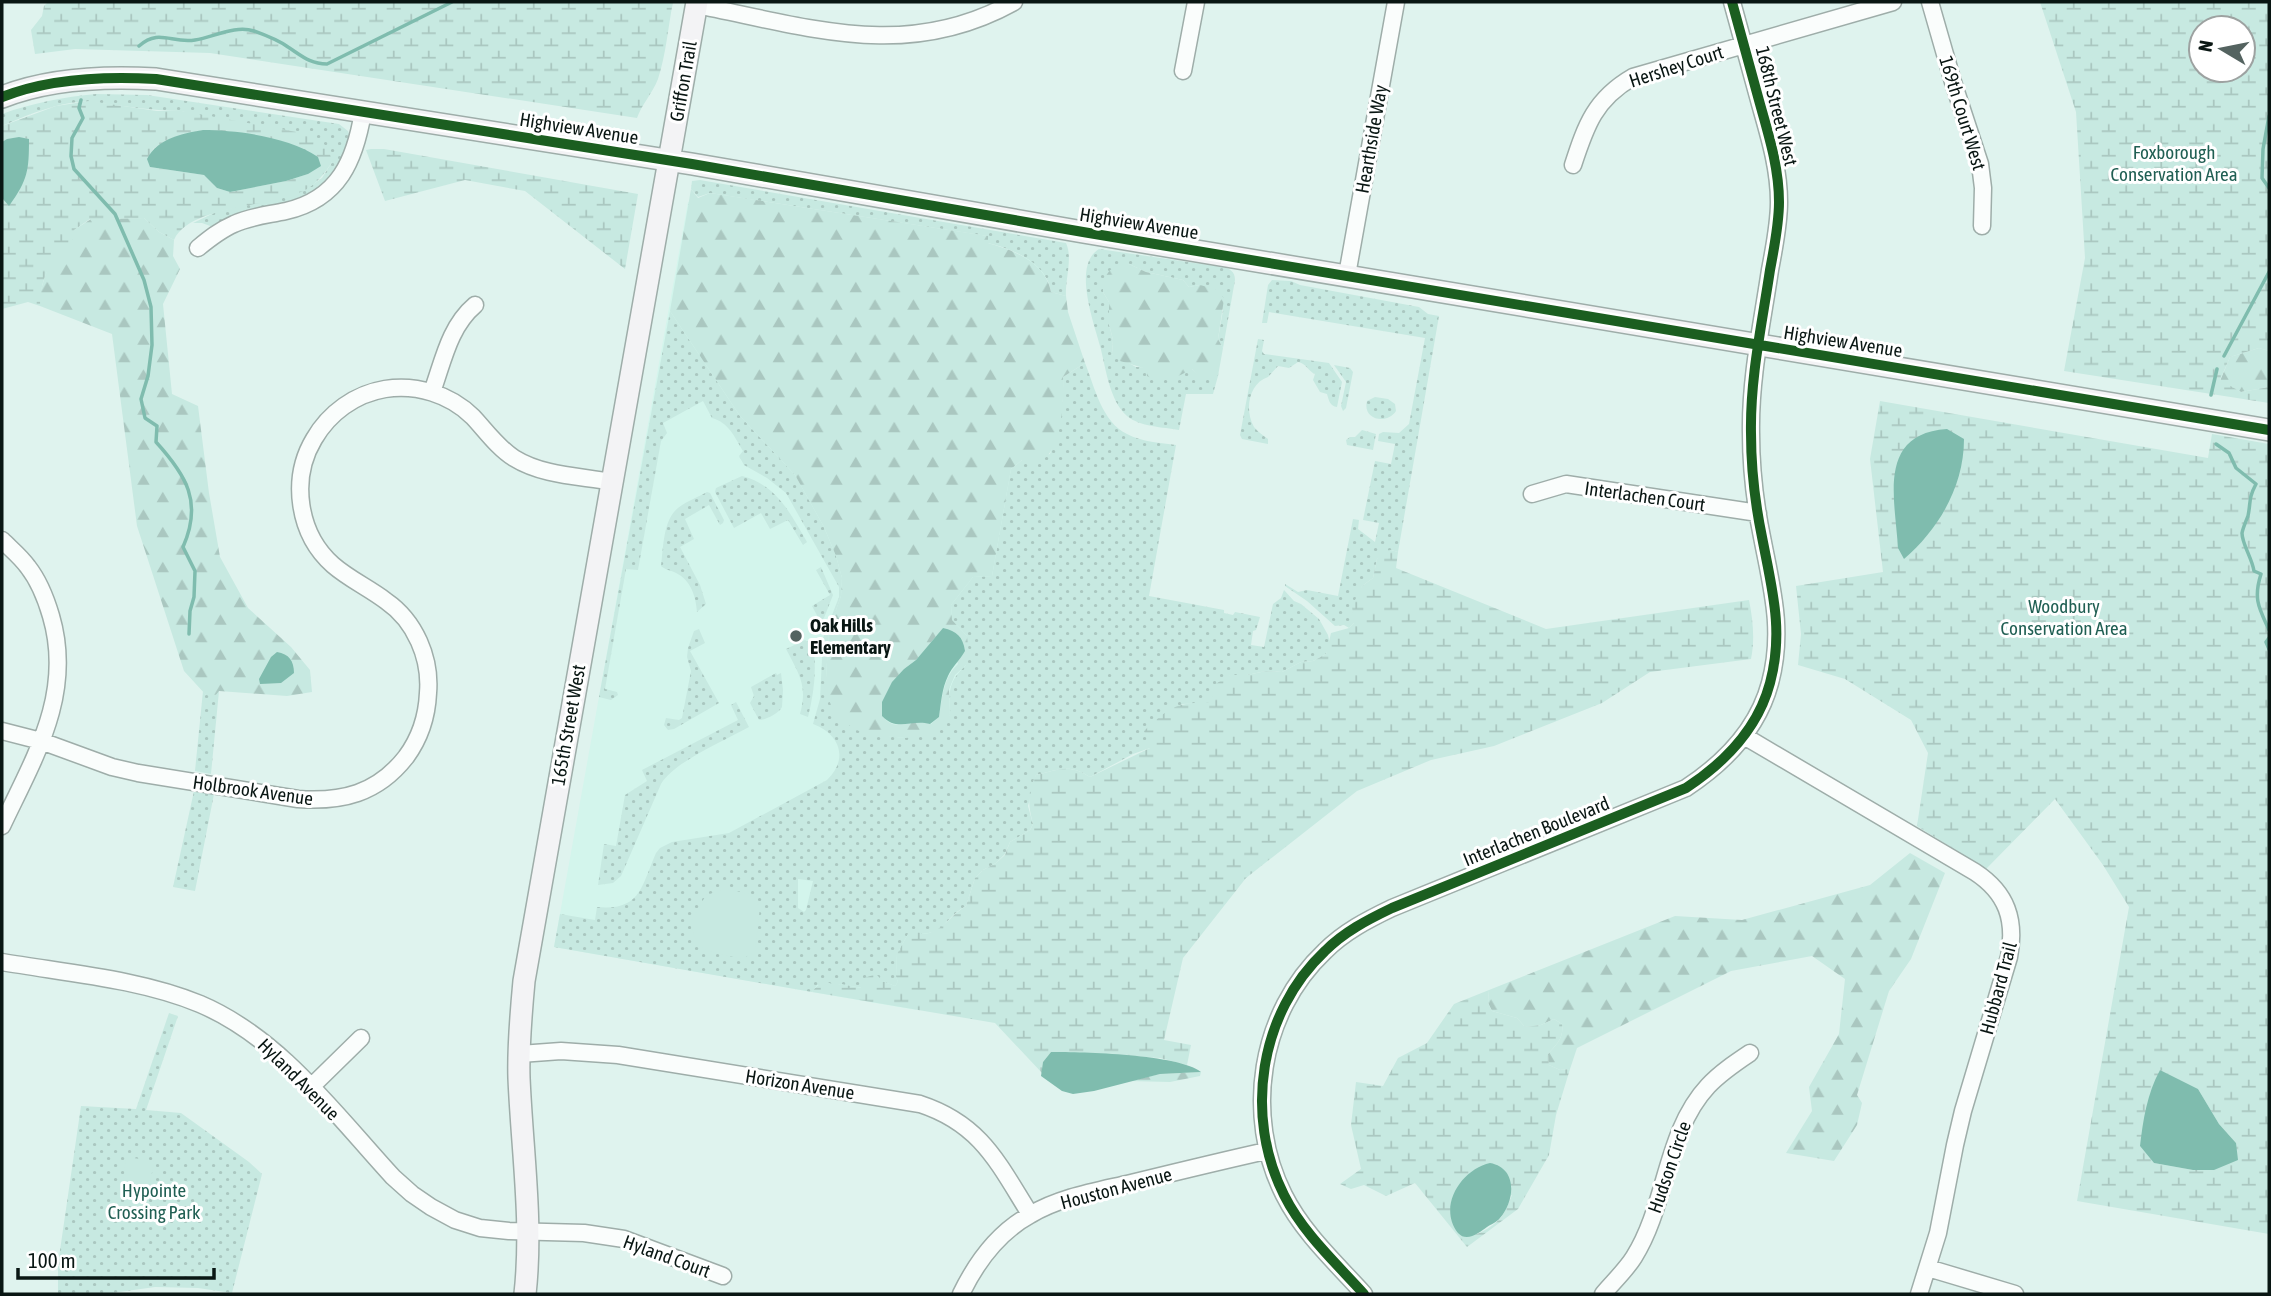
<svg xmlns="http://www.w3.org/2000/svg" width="2271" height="1296" viewBox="0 0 2271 1296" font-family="'Asap Condensed',sans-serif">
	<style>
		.built { fill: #d3f5ec }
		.green { fill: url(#green-dots); fill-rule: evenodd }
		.forest { fill: url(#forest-firs); fill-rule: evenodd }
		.wetland { fill: url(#wetland-marsh); fill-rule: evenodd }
		.pitch { fill: #c7e9e1 }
		.water { fill: #7fbcae }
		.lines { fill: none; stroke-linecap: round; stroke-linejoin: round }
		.stream { stroke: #7fbcae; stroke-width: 3.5 }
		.street-casing { stroke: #9eada9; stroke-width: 19 }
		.secondary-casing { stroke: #9eada9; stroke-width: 24 }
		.street { stroke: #fafdfc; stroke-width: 16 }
		.secondary { stroke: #f3f3f5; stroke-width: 21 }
		.cycleway-casing { stroke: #fff; stroke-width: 15 }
		.cycleway { stroke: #1b5e20; stroke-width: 10 }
		.poi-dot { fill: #546360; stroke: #fff; stroke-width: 2.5 }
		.labels { text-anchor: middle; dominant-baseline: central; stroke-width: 6; stroke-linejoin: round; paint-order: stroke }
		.street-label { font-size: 19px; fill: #091613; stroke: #fff }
		.park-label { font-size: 19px; fill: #205f53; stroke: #fff }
		.poi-label { font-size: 19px; font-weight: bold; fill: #091613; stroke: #fff; text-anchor: start }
	</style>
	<defs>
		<pattern id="green-dots" width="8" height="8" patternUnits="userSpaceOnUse" patternTransform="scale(1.75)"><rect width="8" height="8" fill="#c7e9e1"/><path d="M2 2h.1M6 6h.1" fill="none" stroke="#aac7c0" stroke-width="1.8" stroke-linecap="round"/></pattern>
		<pattern id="forest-firs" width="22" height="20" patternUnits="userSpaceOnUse" patternTransform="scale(1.75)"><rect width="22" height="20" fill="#c7e9e1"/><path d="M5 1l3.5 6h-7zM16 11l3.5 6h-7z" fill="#aac7c0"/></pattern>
		<pattern id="wetland-marsh" width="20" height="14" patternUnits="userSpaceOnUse" patternTransform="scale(1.75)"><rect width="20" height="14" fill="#c7e9e1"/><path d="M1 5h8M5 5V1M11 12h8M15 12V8" fill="none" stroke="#aac7c0"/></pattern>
	</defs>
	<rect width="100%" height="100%" fill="#dff3ee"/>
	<path class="built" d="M688,202L1048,261L916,1010L554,947Z"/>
	<path class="green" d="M96,94L147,95L339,124L348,131L350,136L348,149L333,176L310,195L213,227L202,223H193L216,212L305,190L322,178L332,162L182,111C151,111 121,105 90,102C66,99 24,116 2,126V114C32,103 64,97 96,94Z
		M700,180L1066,243C1073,258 1065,279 1066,296L1051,292C1047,263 1013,249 988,243L987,236L710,193L698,197L691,189L692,181Z
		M1099,249L1222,267C1230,269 1235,271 1235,280L1223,348L1218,339L1223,310L1200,285L1189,287L1183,280L1146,272L1129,264L1103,292L1109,302V324L1113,340L1112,354L1136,367L1192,369L1200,376H1218L1213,394H1186L1179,430C1163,427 1140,427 1127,416C1109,400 1106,368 1100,346C1094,323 1072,265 1099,249Z
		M1272,280L1291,281L1300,285L1419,307L1428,314L1439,316L1398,552L1391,550L1377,559L1373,578L1362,586L1354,623L1349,628L1344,625L1335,626L1307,601L1285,586V584L1298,592L1307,590L1338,596L1353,519L1359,520L1358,529L1375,542L1379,523L1363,520L1375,461L1391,464L1395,444L1378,441L1379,434L1383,432L1399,433L1409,424L1425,338L1269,312L1267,323H1262L1268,285Z
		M670,311L740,416L795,475L824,527L836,556L842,578L841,596L829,630L826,678L888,736L905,738L950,715C949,691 948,682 966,665L967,636L952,620L951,605L973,577L992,576L1011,469L1022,460L1050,454C1059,427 1064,405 1063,377L1085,363C1095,388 1102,422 1127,434C1142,442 1161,443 1176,445L1149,596L1224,610V613L1233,615L1235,612L1260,617L1256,630L1253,631L1251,645L1264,647L1273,604L1281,598L1284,590L1294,601L1301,604L1319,619L1328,635L1330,644L1326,654L1313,661L1301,662L1282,672L1266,671L1247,675H1230L1213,703L1182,704L1150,748L1133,754L1090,777C1068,763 1059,770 1036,775L1028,806L1033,824L1030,830L1010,842L1005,854L996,863L983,870L975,878L966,906C938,922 949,936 908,934L897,954L896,976L898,982L895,986L882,981L862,988L840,984L835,987L817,985L812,992L554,947L560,914L595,920L597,907C641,911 641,887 656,853L660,848L672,842L729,833L827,780C849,759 840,734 813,724L820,699L823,638L839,597V587L786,493L767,478L744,465L739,456L743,451C734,436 729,423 712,418L703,401L663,423L667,433L661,441L638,570L626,569L605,689L617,692L618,695L611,700L599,697ZM798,879L813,881L806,910L804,912L798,908Z
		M1258,339L1264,340L1262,351L1264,354L1329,363L1342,382L1337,407C1330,406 1329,401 1327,394L1320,392L1313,380L1315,374C1308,371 1306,363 1298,362L1289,368L1278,366L1268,377C1249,383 1244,410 1254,427C1258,432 1263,435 1268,439V444L1242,439L1240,435Z
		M1334,365L1350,368L1353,372L1346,408L1343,411L1341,406L1346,382Z
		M1375,397L1388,399L1395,404L1396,411C1387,425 1362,420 1367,401Z
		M1362,430L1376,434L1373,450L1347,445L1346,440L1350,437H1355Z
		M742,476C777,485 790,513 807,542L803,545L788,520L770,529L761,513L734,528L715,492L716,488Z
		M707,492L710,493L724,520L723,523L720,525L709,505L685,519L694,539L680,547L700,585L706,604L697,612C696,597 691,580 676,573C671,570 665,570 661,566C663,551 663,525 674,512C681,503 697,498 707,492Z
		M821,567L833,595L824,618L820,621L812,606L830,595L816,570Z
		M699,629L705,643L690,651L719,703L674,729L668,730L664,725L666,718L679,720L682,718L691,671L687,657L688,648L694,631Z
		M805,640L813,645C817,670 814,693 808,717L800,714C808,686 799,674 786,649Z
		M776,673L777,675L781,673L783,690L782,707C779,713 766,720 759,720L750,703L754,696L751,687Z
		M203,691L206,695L219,691L211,774L195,771Z
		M736,702L749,727C724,741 675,761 661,784L621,876L613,883L598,885L604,844L616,846L625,795L647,781L642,770L738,720L731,705Z
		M194,791L214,794L195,891L173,887Z
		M169,1013L178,1016L146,1110L181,1113L249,1162L262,1174L232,1293L198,1288L155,1287L105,1294H58V1264L81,1106L136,1109Z"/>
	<path class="forest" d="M691,189L698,198L710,193L988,236V243C1014,250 1046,263 1051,292L1066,296L1068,312L1085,363L1063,377C1064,398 1062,438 1049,454C1046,458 1039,461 1035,464L1022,460L1011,469L992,576L973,577L951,605L952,620L967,636L969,655L966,665L955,675L949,689L950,715L946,724L936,732L924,736L905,738L870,735L854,729L835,714L828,698L826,678L829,630L841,596L842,578L836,556L824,527L795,475L740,416L670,311ZM943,628L958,664C943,678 942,698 939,717L931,724C925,723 919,721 913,722C898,724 894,729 882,716L904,669L916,660Z
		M144,218L159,232L174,240L173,256L180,269L163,304L172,394L198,406L209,493L220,557L248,608L291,647L310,670L312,692L287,696L219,691L215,696L206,695L184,671L137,526L112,334L40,306V293L45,276L51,262L59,255L74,230L91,219Z
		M1129,264L1146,272L1183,280L1189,287L1200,285L1219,290L1224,299L1218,339L1223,348L1218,376H1199L1192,369C1177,377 1163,385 1147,376V369L1120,361L1112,354L1113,340L1109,324V302L1103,292V280L1110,270Z
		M2259,348L2269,351V387L2241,392L2220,381L2230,357Z
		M1910,853L1945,873L1911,959L1889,991L1857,1095L1862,1103L1857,1125L1834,1161L1786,1153L1812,1111L1809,1087L1839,1034L1845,979L1812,956L1731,971L1577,1048L1570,1069L1560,1070L1549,1065L1548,1054C1557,1044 1564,1038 1562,1024L1554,1019L1541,1025L1525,1027L1517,1018L1492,1011L1488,1003L1489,990L1675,916L1742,920L1870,885Z
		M1201,1072L1200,1076L1170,1082L1129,1081L1160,1074Z"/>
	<path class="wetland" d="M48,2H673C668,27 666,55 658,79C652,94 642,104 637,118L210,53L75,49L35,54L31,30L42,16L44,6Z
		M2040,2H2269V351L2259,348L2230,357L2220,380L2241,392L2269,387V403L2064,371L2085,258L2076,112ZM2201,28H2243V70H2201Z
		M89,101L157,111H182L313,135C324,142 330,149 332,162C325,173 318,182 307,189C275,208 190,204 174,240L159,232L144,218L110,219L103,227L90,219L74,230L72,246C48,264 41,276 40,306L28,302L2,309V198L9,205L28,139C19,137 10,137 2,142V126L56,106ZM203,130C239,130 273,140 308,150V174L286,181L230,192L217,188L204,175L150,167L153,149L166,140Z
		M371,149H384L638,194L625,269L525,191L465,180L385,201L366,150Z
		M1880,401L2208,458L2212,434L2269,444V1234L2077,1201L2129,907L2103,865L2055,799L1986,869L1917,826L1928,753L1911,720L1845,679L1798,665L1801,634L1796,586L1883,572L1870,459ZM2160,1070L2198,1089L2219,1124L2236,1143L2193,1170L2154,1163L2140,1146Z
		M1391,550L1398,552L1396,568L1546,629L1749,600C1753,620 1755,640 1751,659L1650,672L1602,703L1494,746L1431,760L1357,791L1246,878L1183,958L1164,1040L1191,1045L1187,1065L1160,1058L1051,1052L1043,1062L1042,1073L995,1023L812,992C818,984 825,978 835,986L840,984L861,988L864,978L873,975L878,976L882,981L895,986L898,982L896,976L897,954L908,934L914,930L923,934C943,932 949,916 966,906L975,878L983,870L996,863L1005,855L1010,842L1030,830L1033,824C1028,805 1027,793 1036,775C1059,770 1068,763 1090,777L1150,748L1144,731C1171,706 1174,703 1212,702L1214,685L1230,675H1247L1266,671L1282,672L1301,662L1313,661L1326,654L1331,633L1349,628L1354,623L1352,606L1362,586L1373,578L1377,559L1384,551Z
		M1489,990L1488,1003L1492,1011L1517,1018L1525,1027L1541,1025L1554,1019L1562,1024C1564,1038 1557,1044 1548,1054L1549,1065L1560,1070L1570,1069L1556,1115L1549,1155L1518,1209L1467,1247L1415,1183L1386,1196L1364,1185L1351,1189L1340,1184L1361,1169L1351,1125L1356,1082L1383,1086L1398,1058L1427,1043L1454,1004ZM1512,1195C1509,1202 1506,1210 1502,1216C1496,1225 1473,1240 1462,1235C1457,1233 1455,1226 1452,1222Z"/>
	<path class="pitch" d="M727,889L749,894L760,907L755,951L743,959C713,952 699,956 690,923L706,895Z
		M126,1157L154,1161L149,1189L123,1187Z"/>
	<path class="water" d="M203,130C237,130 289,137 318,157L321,166L308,174L286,181L230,192L217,188L204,175L150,167L147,159C158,138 181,134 203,130Z
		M19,137L29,139C29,170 28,180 9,206L2,198V142L7,139Z
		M1947,429L1964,439C1964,486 1939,529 1904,559L1898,548C1895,498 1877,434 1947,429Z
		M943,628C957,631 963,637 965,651C960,660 952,667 948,676C942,688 941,703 939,717L930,724C911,719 897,732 882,716V702L892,682L904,669L916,660Z
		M277,652C289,654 294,661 294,673L281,683L260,684L259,679L271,657Z
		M1051,1052C1083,1052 1178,1054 1201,1072L1160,1074L1094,1091L1073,1094L1062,1091L1041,1076L1043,1062Z
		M2160,1070L2198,1089L2219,1124L2236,1143L2238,1160L2214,1170H2193L2154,1163L2140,1146C2143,1120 2147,1094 2160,1070Z
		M1490,1163C1518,1168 1515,1201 1500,1218C1496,1223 1491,1224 1487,1227C1480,1232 1467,1243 1458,1233C1437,1206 1462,1169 1490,1163Z"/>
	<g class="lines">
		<path class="stream" d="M139,46C159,28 172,44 195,40C214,37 235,25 254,31C265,35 278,40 288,47C302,56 310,64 327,64L452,2
			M81,100L79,108L83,118L72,138L71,156L74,169L115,214L144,280L151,307L152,345L148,376L141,399L145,418L157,426L156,442C186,475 203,502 183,547L195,571L194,597L190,611L189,634
			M2269,116L2263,149L2262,178L2269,188
			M2224,356L2269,272
			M2211,395L2217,369
			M2216,444L2229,453L2236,468L2256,484C2248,499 2251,502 2248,516C2246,521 2243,528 2242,533C2242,544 2252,558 2254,571L2261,574C2253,599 2259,608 2269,630
			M2269,638L2266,642L2269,649"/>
		<g class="street-casing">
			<path id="street" d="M1930,2L1953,82L1980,164L1983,188L1982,226
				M696,5C809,27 906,62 1014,2
				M1183,71L1196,2
				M1573,165C1586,125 1595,99 1633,77L1893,2
				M198,248C209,239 220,230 234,224C251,216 268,215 286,211C339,199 355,160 363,112
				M1347,275L1396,2
				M432,392C443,362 449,327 475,305
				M1532,494L1566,484L1758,513
				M2,540C11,549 21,557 28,567C39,581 46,599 51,616C74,694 34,758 2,826
				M2,731L41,741L112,767L138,773L298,799C342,802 377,794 406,757C420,738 427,716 428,693C431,658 415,621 386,601C369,588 349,579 333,565C298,534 290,479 314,439C329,413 355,394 385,389C416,384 450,394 473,417C486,431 498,448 514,458C543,476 580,476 612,482
				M1744,736L1975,872C2007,893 2016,920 2009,957L1963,1111L1955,1145L1938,1233L1919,1294
				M2,962C66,973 140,979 200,1004C280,1038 335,1114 393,1177L412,1194L431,1207L455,1220L480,1228L509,1231L584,1233L624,1239L723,1276
				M520,1054L561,1051L618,1055L920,1104C981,1124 998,1163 1030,1214
				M311,1087L361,1038
				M1928,1268L2015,1294
				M961,1294C976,1263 999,1232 1030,1215C1060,1197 1097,1191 1131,1183C1176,1172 1221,1161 1266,1151
				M1364,1294C1336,1263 1303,1233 1284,1195C1244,1116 1259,1013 1325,951C1344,932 1367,920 1392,908L1686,788C1724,763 1758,728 1770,683C1784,631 1772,589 1762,537C1755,503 1751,468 1751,433C1750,378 1762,324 1770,270C1774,248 1779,225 1779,202C1779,168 1769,136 1760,104C1751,70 1741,36 1732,2
				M1603,1294C1613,1282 1626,1270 1634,1257C1667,1205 1665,1132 1708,1086C1720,1073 1735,1063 1750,1053"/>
		</g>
		<g class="secondary-casing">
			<path id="secondary" d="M2,97C50,78 105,76 156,79L692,164L1083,232L2269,430
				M525,1294C533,1222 522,1150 519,1078C518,1046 521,1013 524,981L697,2"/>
		</g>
		<use href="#street" class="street"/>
		<use href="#secondary" class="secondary"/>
		<g class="cycleway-casing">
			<path id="cycleway" d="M2,97C50,78 105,76 156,79L692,164L1083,232L2269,430
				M1364,1294C1336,1263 1303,1233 1284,1195C1244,1116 1259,1013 1325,951C1344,932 1367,920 1392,908L1686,788C1724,763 1758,728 1770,683C1784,631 1772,589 1762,537C1755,503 1751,468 1751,433C1750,378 1762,324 1770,270C1774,248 1779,225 1779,202C1779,168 1769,136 1760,104C1751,70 1741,36 1732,2"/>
		</g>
		<use href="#cycleway" class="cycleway"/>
	</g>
	<circle class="poi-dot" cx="796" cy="636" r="7"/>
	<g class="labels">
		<g class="street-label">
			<text transform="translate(1676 66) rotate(-18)">Hershey Court</text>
			<text transform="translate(683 81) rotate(-80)">Griffon Trail</text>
			<text transform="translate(1777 106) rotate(76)">168th Street West</text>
			<text transform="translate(1963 113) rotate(73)">169th Court West</text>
			<text transform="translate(579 128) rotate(9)">Highview Avenue</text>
			<text transform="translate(1371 139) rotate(-80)">Hearthside Way</text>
			<text transform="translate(1139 223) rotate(9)">Highview Avenue</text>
			<text transform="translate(1843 341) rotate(9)">Highview Avenue</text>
			<text transform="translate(1645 496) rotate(8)">Interlachen Court</text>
			<text transform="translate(568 725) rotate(-80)">165th Street West</text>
			<text transform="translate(253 790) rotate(8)">Holbrook Avenue</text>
			<text transform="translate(1536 831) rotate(-22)">Interlachen Boulevard</text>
			<text transform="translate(1998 988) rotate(-75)">Hubbard Trail</text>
			<text transform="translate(299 1079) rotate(45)">Hyland Avenue</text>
			<text transform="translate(800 1084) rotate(9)">Horizon Avenue</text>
			<text transform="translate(1669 1167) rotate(-71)">Hudson Circle</text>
			<text transform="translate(1116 1188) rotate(-15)">Houston Avenue</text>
			<text transform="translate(667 1256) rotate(20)">Hyland Court</text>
		</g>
		<g class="park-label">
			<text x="2174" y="152">Foxborough<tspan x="2174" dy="22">Conservation Area</tspan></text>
			<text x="2064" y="606">Woodbury<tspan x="2064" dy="22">Conservation Area</tspan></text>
			<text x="154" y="1190">Hypointe<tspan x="154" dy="22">Crossing Park</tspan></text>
		</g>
		<g class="poi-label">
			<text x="810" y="625">Oak Hills<tspan x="810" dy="22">Elementary</tspan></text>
		</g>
	</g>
	<rect width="2271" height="1296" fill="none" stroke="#091613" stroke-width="7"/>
	<g transform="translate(2222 49) rotate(280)"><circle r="33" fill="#ffffff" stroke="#9da2a1" stroke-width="2"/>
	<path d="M0-5L12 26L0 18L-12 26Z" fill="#546360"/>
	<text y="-10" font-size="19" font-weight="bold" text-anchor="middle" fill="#091613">N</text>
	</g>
	<path d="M18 1268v10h196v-10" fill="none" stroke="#091613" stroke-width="3.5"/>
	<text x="28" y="1268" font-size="21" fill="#091613" stroke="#ffffff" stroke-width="5" paint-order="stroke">100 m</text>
</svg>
